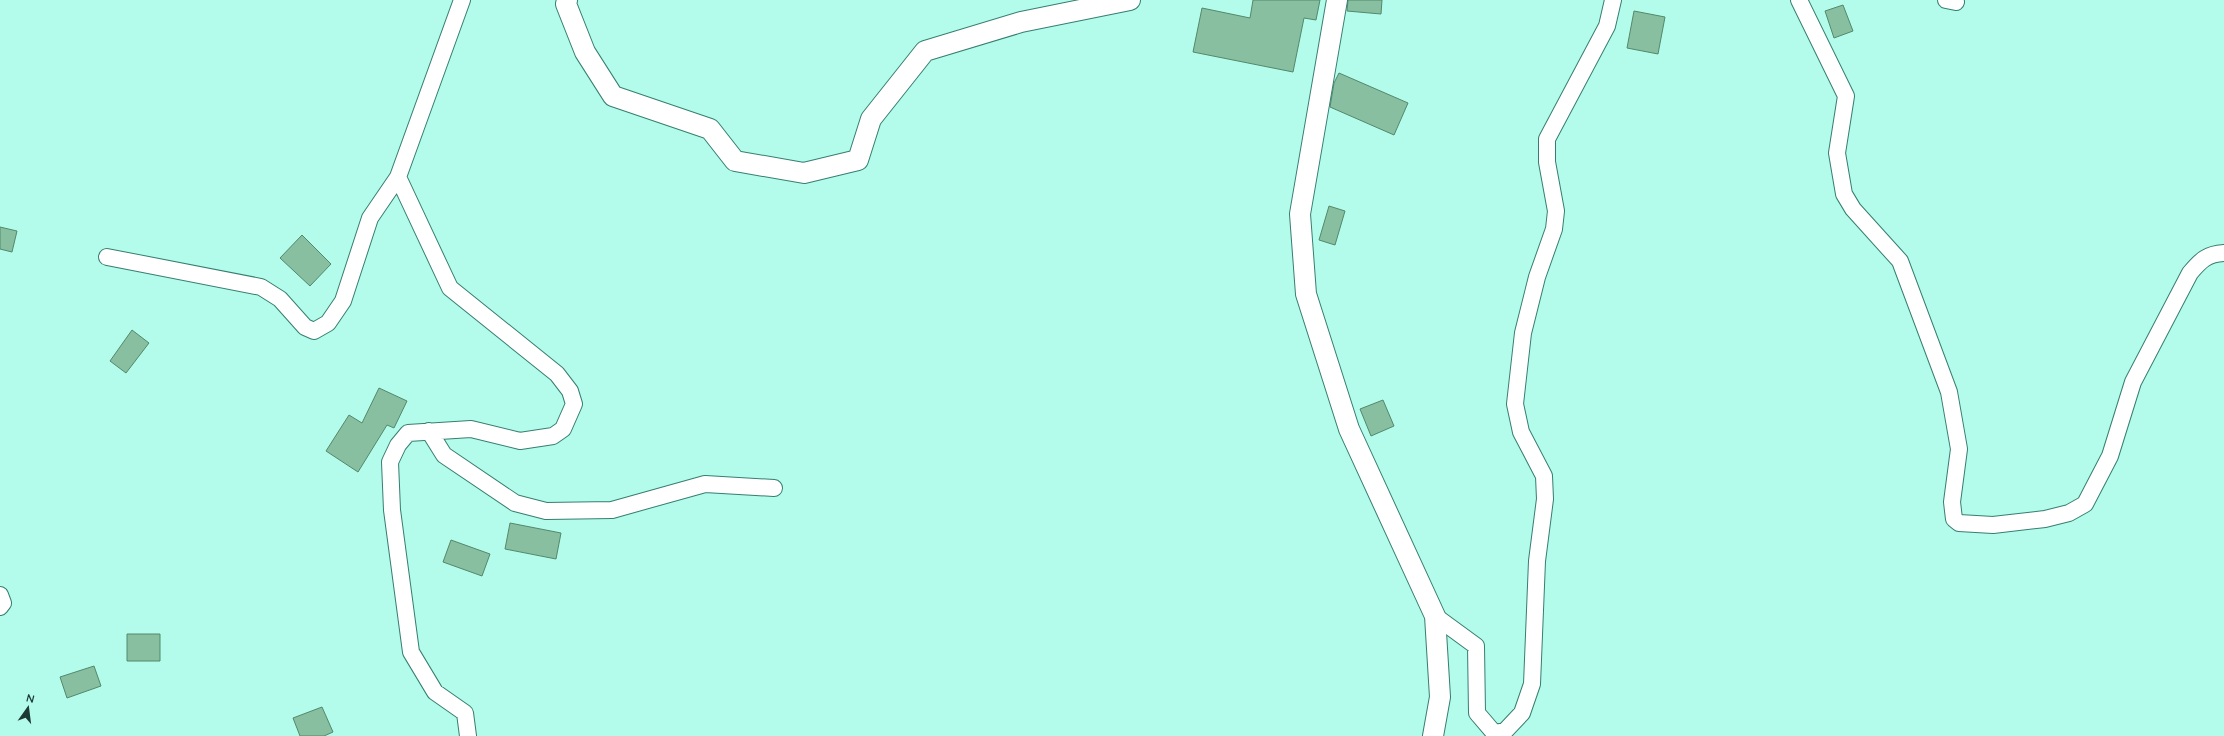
<svg xmlns="http://www.w3.org/2000/svg" width="2224" height="736" viewBox="0 0 2224 736" font-family="Quicksand,sans-serif">
	<style>
		.building { fill: #87bfa0; stroke: #53896c }
		.lines { fill: none; stroke-linecap: round; stroke-linejoin: round }
		.minor-casing { stroke: #377e71; stroke-width: 18 }
		.tertiary-casing { stroke: #377e71; stroke-width: 22 }
		.minor { stroke: #fff; stroke-width: 16 }
		.tertiary { stroke: #fff; stroke-width: 20 }
	</style>
	<rect width="100%" height="100%" fill="#b3fbeb"/>
	<path class="building" d="M1253,0H1320L1316,20L1304,18L1293,72L1193,52L1202,8L1250,18Z
		M1348,0H1382L1381,14L1347,11Z
		M1843,5L1853,31L1834,38L1825,11Z
		M1634,11L1665,17L1658,54L1627,48Z
		M1339,73L1408,103L1394,135L1330,107L1334,83Z
		M1329,206L1345,211L1335,245L1319,240Z
		M0,227L17,231L12,252L0,249Z
		M302,235L331,264L310,286L280,258Z
		M132,330L149,343L126,373L110,361Z
		M379,388L407,401L394,428L387,425L358,472L326,451L349,415L362,423Z
		M1383,400L1394,426L1371,436L1360,409Z
		M510,523L561,533L556,559L505,549Z
		M451,540L490,554L482,576L443,562Z
		M127,634H160V661H127Z
		M94,666L101,686L67,698L60,677Z
		M322,707L333,732L324,736H300L293,718Z"/>
	<g class="lines">
		<g class="minor-casing">
			<path id="minor" d="M1799,0L1846,96L1837,153L1844,194L1853,209L1900,261L1949,392L1959,449L1952,502L1954,519L1959,523L1993,525L2045,519L2069,513L2085,504L2110,456L2133,382L2190,273C2201,260 2207,254 2224,253
				M1946,0L1956,2
				M398,177L450,288L557,374L570,391L574,404L563,429L553,436L520,441L471,429L408,433L398,445L390,462L392,510L411,652L435,692L465,713L468,736
				M107,257L261,287L280,299L305,327L314,331L328,323L343,301L370,218L398,177L462,0
				M429,431L444,455L515,503L546,511L612,510L705,484L774,488
				M0,595L3,603L0,607
				M1435,616L1476,646L1477,713L1495,734L1506,730L1522,713L1532,684L1537,561L1545,499L1544,476L1521,432L1515,404L1523,333L1537,277L1554,229L1556,211L1547,162V139L1607,26L1613,0"/>
		</g>
		<g class="tertiary-casing">
			<path id="tertiary" d="M567,0L566,4L585,52L613,96L710,129L735,161L804,173L858,160L871,119L925,51L1021,22L1130,0
				M1337,0L1300,214L1306,294L1349,429L1435,616L1440,697L1433,736"/>
		</g>
		<use href="#minor" class="minor"/>
		<use href="#tertiary" class="tertiary"/>
	</g>
	<g transform="translate(28 708) rotate(14)" stroke="#b3fbeb" stroke-width="3" paint-order="stroke">
	<path d="M0-3L7 15L0 10L-7 15Z" fill="#1c3a34"/>
	<text y="-6" font-size="11" font-weight="bold" text-anchor="middle" fill="#1c3a34">N</text>
	</g>
</svg>
